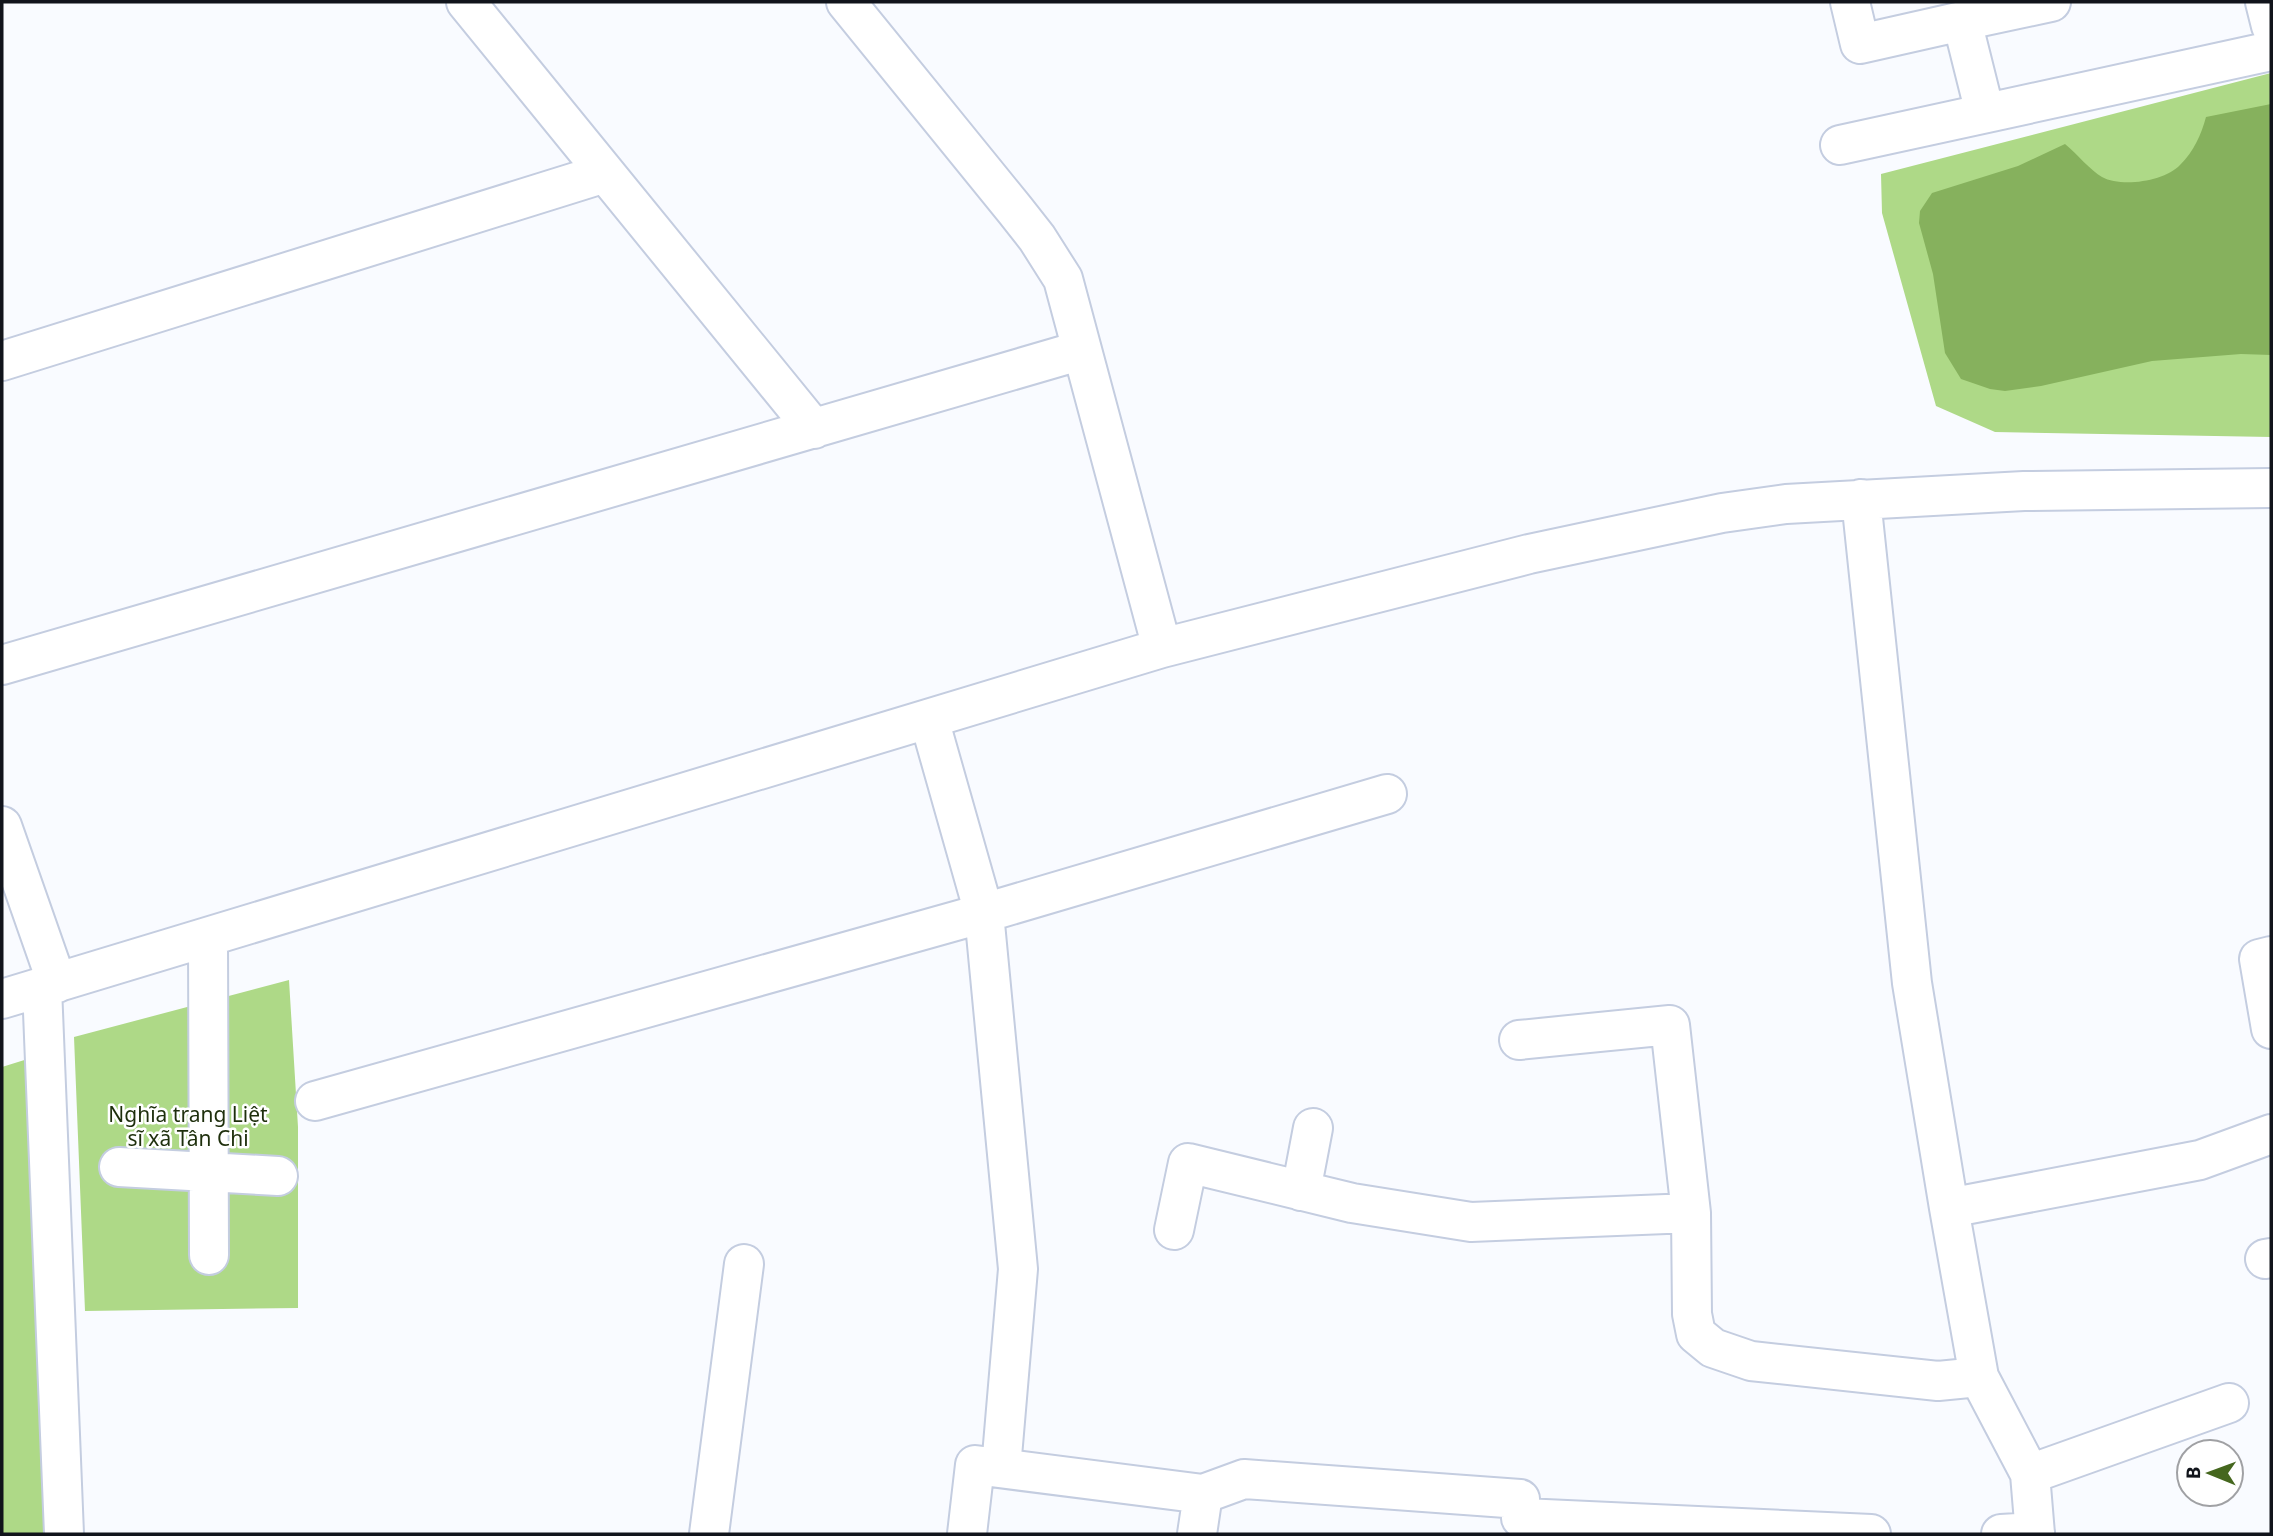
<svg xmlns="http://www.w3.org/2000/svg" width="2273" height="1536" viewBox="0 0 2273 1536" font-family="'Noto Sans',sans-serif">
	<style>
		.green { fill: #aed987 }
		.water { fill: #86b15d }
		.lines { fill: none; stroke-linecap: round; stroke-linejoin: round }
		.minor-casing { stroke: #c4cde0; stroke-width: 42 }
		.minor { stroke: #fff; stroke-width: 38 }
		.labels { text-anchor: middle; dominant-baseline: central; stroke-width: 5; stroke-linejoin: round; paint-order: stroke }
		.park-label { font-size: 21px; fill: #1e2f0c; stroke: #fff }
	</style>
	<rect width="100%" height="100%" fill="#f9fbff"/>
	<path class="green" d="M2271,73V437L1995,432L1936,406L1882,213L1881,174Z
		M289,980L298,1127V1308L85,1311L74,1037Z
		M34,1057L55,1534H2V1067Z"/>
	<path class="water" d="M2271,104V355L2241,354L2152,361L2041,386L2005,391L1990,389L1961,379L1945,353L1933,274L1919,223L1920,211L1932,193L2018,166L2065,144C2076,153 2091,171 2102,177C2122,188 2165,181 2180,165C2194,151 2201,135 2206,117Z"/>
	<g class="lines">
		<g class="minor-casing">
			<path id="minor" d="M466,2L814,429
				M846,2L1015,210L1037,238L1063,279L1162,648
				M1850,2L1860,44L1962,21
				M2265,2L2271,26
				M1985,113L1962,21L2051,2
				M1840,145L2271,51
				M2,361L605,173
				M1861,499L1912,983L1949,1208L1979,1377L2030,1474L2035,1534
				M2,665L1082,350
				M929,719L984,913L1018,1269L1001,1468
				M2,826L57,983
				M208,938L209,1255
				M2271,956L2259,959L2271,1029
				M42,987L64,1534
				M2,999L1162,648L1529,554L1722,513L1786,504L2024,491L2271,488
				M1519,1040L1670,1025L1691,1213
				M315,1101L984,913L1387,794
				M119,1167L278,1176
				M1301,1191L1313,1128
				M1949,1208L2200,1160L2271,1134
				M1174,1230L1188,1163L1352,1203L1471,1222L1691,1213L1692,1314L1696,1334L1713,1348L1751,1361L1938,1381L1979,1377
				M2265,1259L2271,1258
				M2030,1474L2229,1403
				M709,1534L744,1264
				M967,1534L975,1465L1203,1494L1244,1479L1520,1499L1521,1518L1871,1534
				M1197,1534L1203,1494
				M2001,1534L2035,1532"/>
		</g>
		<use href="#minor" class="minor"/>
	</g>
	<g class="labels">
		<g class="park-label">
			<text x="188" y="1114">Nghĩa trang Liệt<tspan x="188" dy="24">sĩ xã Tân Chi</tspan></text>
		</g>
	</g>
	<rect width="2273" height="1536" fill="none" stroke="#11141b" stroke-width="7"/>
	<g transform="translate(2210 1473) rotate(271)"><circle r="33" fill="#ffffff" stroke="#a0a1a4" stroke-width="2"/>
	<path d="M0-5L12 26L0 18L-12 26Z" fill="#45671e"/>
	<text y="-10" font-size="19" font-weight="bold" text-anchor="middle" fill="#11141b">B</text>
	</g>
</svg>
